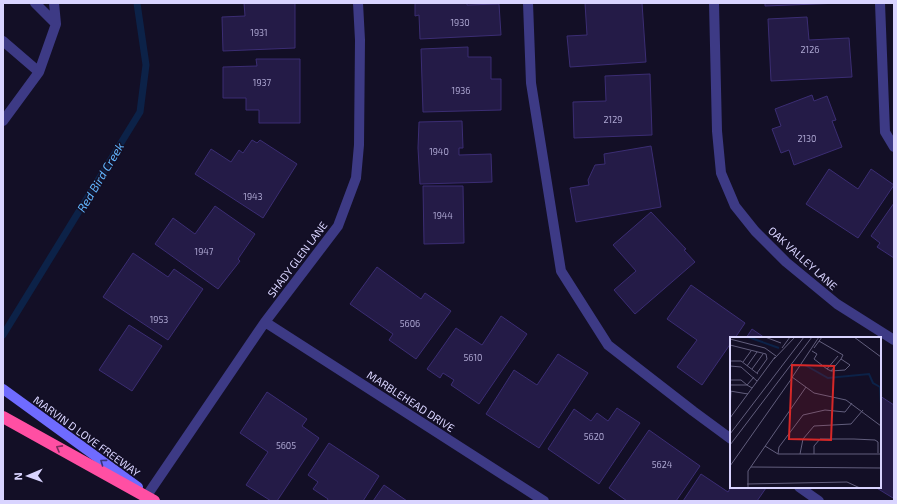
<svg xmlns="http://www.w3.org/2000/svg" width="897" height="504" viewBox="0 0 897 504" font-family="'Exo 2',sans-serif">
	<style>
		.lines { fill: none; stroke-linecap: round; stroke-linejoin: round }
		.stream { stroke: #0c2248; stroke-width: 7 }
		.building { fill: #241b47; stroke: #3b2d73 }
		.service { stroke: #3d3a85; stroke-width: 10 }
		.minor { stroke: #3d3a85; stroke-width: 10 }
		.secondary { stroke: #6f6bff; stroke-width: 10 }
		.motorway { stroke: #ff4fa3; stroke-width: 12 }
		.oneway { stroke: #7d2c5e }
		.oneway2 { stroke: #38347d }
		.labels { text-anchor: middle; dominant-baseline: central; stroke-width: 3; stroke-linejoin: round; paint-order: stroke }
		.number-label { font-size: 9px; fill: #aca6d1 }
		.street-label { font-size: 11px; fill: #d9d4ff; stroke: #130f26 }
		.water-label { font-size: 12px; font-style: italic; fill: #62b6ff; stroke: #130f26 }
		.inset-river { fill: none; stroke: #0c2248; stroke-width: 2 }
		.inset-road { fill: none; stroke: #625e7d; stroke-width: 1 }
		.view { fill: #d62828; fill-opacity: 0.15; stroke: #d62828; stroke-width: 2 }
		.inset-edge { fill: none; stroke: #d9d4ff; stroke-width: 2 }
	</style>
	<rect width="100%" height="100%" fill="#130f26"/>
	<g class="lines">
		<path class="stream" d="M3,335L140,112L146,65L137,3"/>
	</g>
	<path class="building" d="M244,3H295V48L223,51L222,17L245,16Z
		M415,3H467V5L499,4L501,35L420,39L419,15L415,16Z
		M585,3H642L646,62L570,67L567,36L587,35Z
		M765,3H841L765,6Z
		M807,17L809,40L849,38L852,77L771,81L768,19Z
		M468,47V57H491V79H501V110L423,112L421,49Z
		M256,59H300V123H259V110H246V98H223V67L257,66Z
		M650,74L652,135L574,138L573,102L606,101L605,76Z
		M812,95L814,101L827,96L836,120L832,121L842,147L794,165L789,150L781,153L772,129L781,126L775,109Z
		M462,121L463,148H459V155L491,154L492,182L420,184L418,148L419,122Z
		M252,140L257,143L260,140L297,164L263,218L195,174L211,149L231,162L239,150L243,153Z
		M651,146L661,207L576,222L570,188L589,185L588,180L595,165L605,164L604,154Z
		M829,169L858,189L871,169L894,185L858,238L806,204Z
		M423,186H463L464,243L424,244Z
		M894,203V258L877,247L880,243L871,236Z
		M215,206L255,234L238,259L240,261L218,289L155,244L173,218L195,234Z
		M651,212L686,249L684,250L695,262L635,314L614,290L636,271L613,245Z
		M133,253L168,277L174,269L203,289L168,340L103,297Z
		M377,267L421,299L425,293L451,311L416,359L389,340L393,334L350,304Z
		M691,285L745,323L735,338H731V343L702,385L677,367L697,340L667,319Z
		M501,316L527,334L479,404L451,385L454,380L443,373L440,378L427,369L456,328L482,345Z
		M129,325L162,346L132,391L99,370Z
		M752,329L765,338H746Z
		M558,354L588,373L539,448L486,414L514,370L537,385Z
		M267,392L307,419L302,426L319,438L277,501H271L246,485L268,452L240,433Z
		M880,396L894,405V496L893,498L875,487H880Z
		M617,408L640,423L599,484L548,449L574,409L591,421L597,413L608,421Z
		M649,430L700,466L676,501H627L609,488Z
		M329,443L379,476L363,501H327L328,499L313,489L318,482L308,475Z
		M701,474L728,492L731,487H764L766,488L757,501H683Z
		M384,485L407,501H373Z"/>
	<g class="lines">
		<path class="service" d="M35,3L56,24
			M528,3L531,83L561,271L608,345L693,411L731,439
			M880,3L885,132L894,147
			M3,41L39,72L3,121
			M39,72L56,24L54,3
			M799,487L819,501"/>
		<path class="minor" d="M714,3L717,131L721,173L735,206L755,231L786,262L837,304L894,340
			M265,322L544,501
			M148,494L265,322L338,226L356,178L359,145L360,40L358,3"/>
		<path class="secondary" d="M3,389L138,487"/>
		<path class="motorway" d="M3,417L154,501"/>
	</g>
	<defs><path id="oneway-chevron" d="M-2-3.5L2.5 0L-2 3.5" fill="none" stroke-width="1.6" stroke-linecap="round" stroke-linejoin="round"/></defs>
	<use class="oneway" href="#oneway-chevron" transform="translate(59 448) rotate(-151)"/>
	<use class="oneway2" href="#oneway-chevron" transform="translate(103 462) rotate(-144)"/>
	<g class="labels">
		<g class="number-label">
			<text x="460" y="22">1930</text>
			<text x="259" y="32">1931</text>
			<text x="810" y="49">2126</text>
			<text x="262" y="82">1937</text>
			<text x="461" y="90">1936</text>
			<text x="613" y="119">2129</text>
			<text x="807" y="138">2130</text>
			<text x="439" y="151">1940</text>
			<text x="253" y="196">1943</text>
			<text x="443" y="215">1944</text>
			<text x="204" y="251">1947</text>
			<text x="159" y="319">1953</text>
			<text x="410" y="323">5606</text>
			<text x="473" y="357">5610</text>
			<text x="594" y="436">5620</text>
			<text x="286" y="445">5605</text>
			<text x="662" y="464">5624</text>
		</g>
		<g class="street-label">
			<text transform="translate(803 258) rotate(42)">OAK VALLEY LANE</text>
			<text transform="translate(297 259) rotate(-53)">SHADY GLEN LANE</text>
			<text transform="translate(411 401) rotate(33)">MARBLEHEAD DRIVE</text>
			<text transform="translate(87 436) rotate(36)">MARVIN D LOVE FREEWAY</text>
		</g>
		<g class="water-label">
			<text transform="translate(100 177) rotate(-59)">Red Bird Creek</text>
		</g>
	</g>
	<g transform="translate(730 337)">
		<rect width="151" height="151" fill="#130f26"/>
		<path class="inset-river" d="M18,0L49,11M75,28L98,41L139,37L143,46L150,50L151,67"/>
		<path class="inset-road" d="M35,0L51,6M124,0L151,20M0,2L35,11L46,19M89,4L113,18L111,22M0,8L36,17L37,22L27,36M52,11L60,0M84,11L92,0M82,14L87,17L84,22L97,32L108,19M44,22L65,0M0,24H11L28,37M13,25L21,14M0,29L11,30L27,44M17,29L27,15M22,32L33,17M97,32L101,34L111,22L120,28L115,33L101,34M62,40L84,56L116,63L151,89M61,42L89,0M0,43H11L17,48L24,40M0,48H17L22,51M0,54L18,57M0,73L1,54M0,81L45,20M0,97L74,0M0,108L82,0M35,109L48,117H151M48,117L49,110L73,78L95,73L115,75L122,66M70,117L73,102L84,89L121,87L133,73M84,117V109L90,102H124L145,103L148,105V116M0,129L62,41M21,130L151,131M17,147L117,145L130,151M18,151V134L76,50"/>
		<path class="view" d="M62,28L104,29L101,103L59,102Z"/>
		<rect width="151" height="151" class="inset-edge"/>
	</g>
	<rect width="897" height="504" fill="none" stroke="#d9d4ff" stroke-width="8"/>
	<g transform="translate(28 476) rotate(268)" stroke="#130f26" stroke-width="3" paint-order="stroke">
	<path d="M0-3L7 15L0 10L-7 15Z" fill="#d9d4ff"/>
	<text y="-6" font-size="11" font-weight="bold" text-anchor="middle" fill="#d9d4ff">N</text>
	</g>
</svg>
